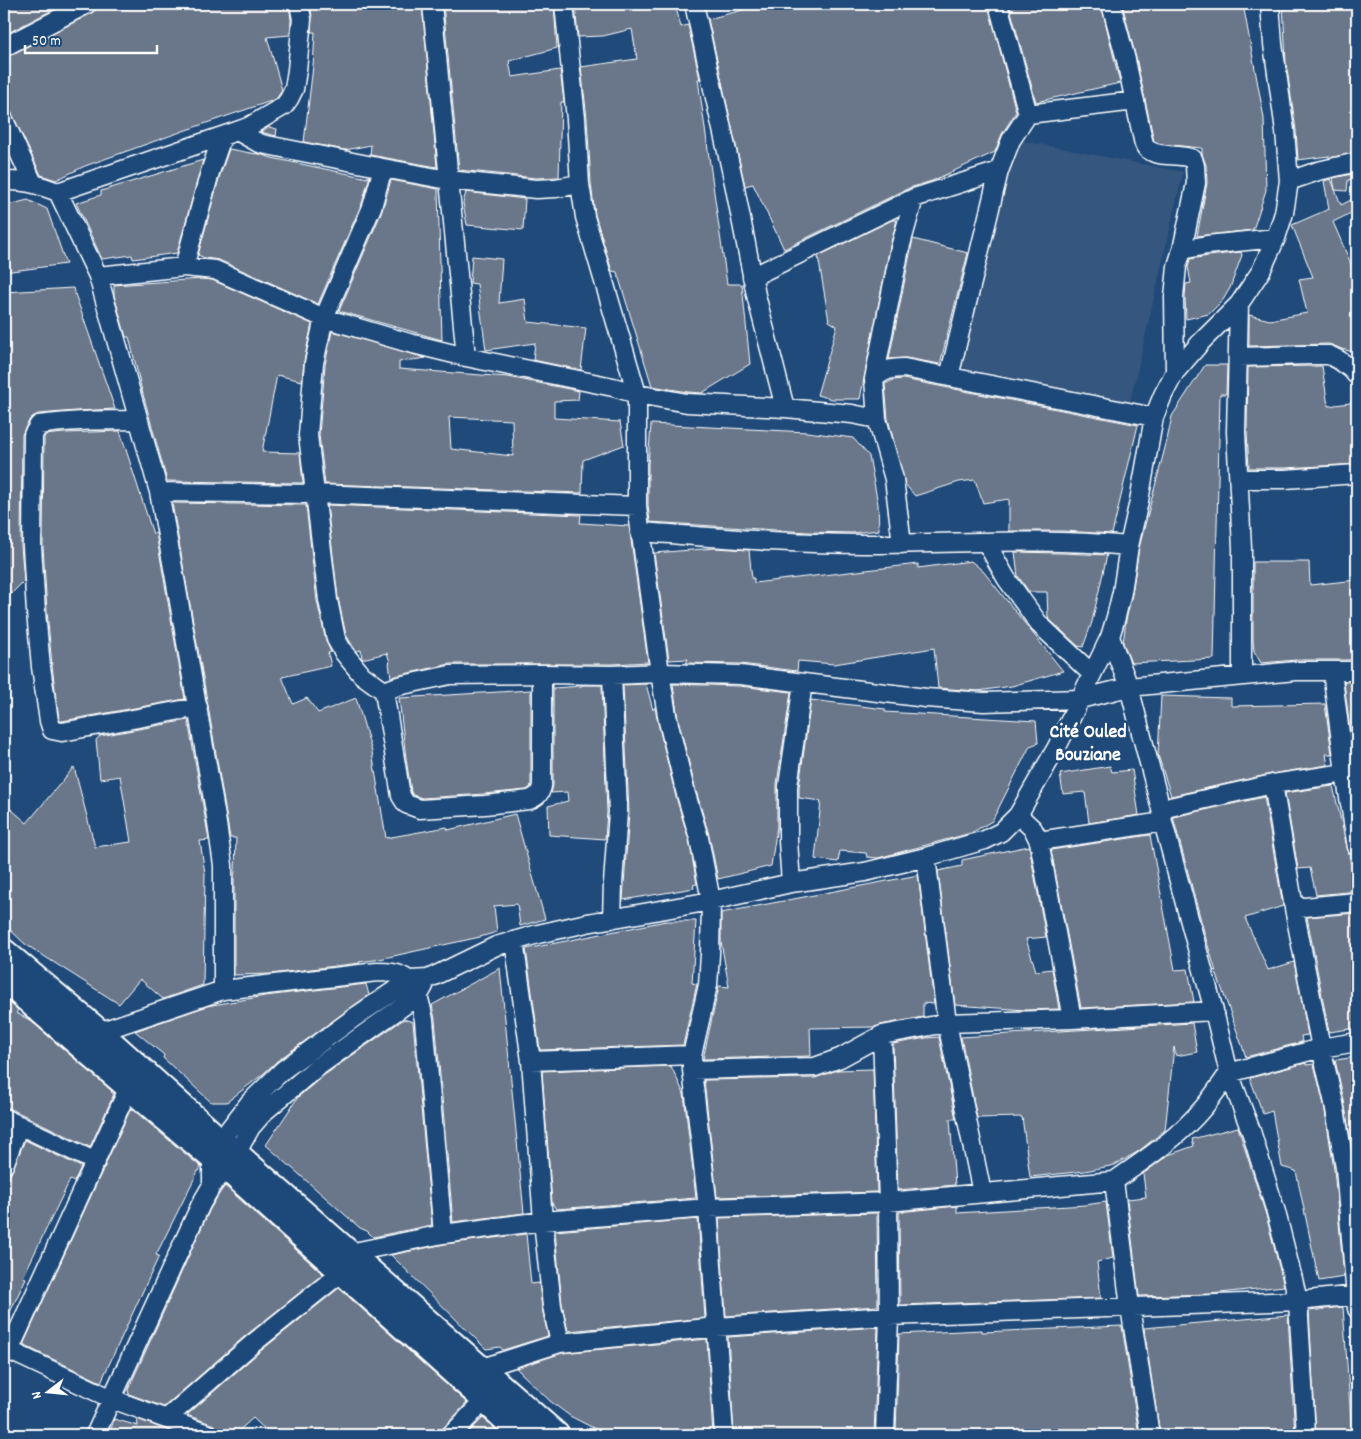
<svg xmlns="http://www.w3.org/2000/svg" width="1361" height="1439" viewBox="0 0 1361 1439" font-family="Dekko,sans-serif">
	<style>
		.built { fill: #36577e }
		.building { fill: #6a7689; stroke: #fff; fill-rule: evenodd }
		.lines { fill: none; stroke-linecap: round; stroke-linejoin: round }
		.street-casing { stroke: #fff; stroke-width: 21 }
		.secondary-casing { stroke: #fff; stroke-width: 29 }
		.street { stroke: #1f4a7a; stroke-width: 18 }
		.secondary { stroke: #1f4a7a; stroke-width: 25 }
		.labels { text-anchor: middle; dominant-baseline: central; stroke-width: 5; stroke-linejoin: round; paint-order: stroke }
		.quarter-label { font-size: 20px; font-weight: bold; fill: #fff; stroke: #1f4a7a }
	</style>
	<rect width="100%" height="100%" fill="#1f4a7a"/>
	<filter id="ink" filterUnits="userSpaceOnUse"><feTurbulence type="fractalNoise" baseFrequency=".02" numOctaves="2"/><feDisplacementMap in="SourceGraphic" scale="10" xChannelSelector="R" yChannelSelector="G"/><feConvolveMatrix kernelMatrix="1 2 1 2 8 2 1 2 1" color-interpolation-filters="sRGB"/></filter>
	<g filter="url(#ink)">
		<path class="built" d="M1013,139L1183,172L1129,407L961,367Z"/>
		<path class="building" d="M4,4H64L4,35Z
			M98,4H289L291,20L290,35L267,37L282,90L277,98L274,100L186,130L85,166L56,180L41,175L4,97V58L9,56L92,13L96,9Z
			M310,4H422L437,167L370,155L371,145L345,150L304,142L313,66L315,32H311L312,17Z
			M443,4H554L557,48L509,61L512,77L560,70L564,102H561L559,177L536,178L459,170Z
			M575,4H675L681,27L688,25L700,79H698L727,284H742L750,364L702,393L688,392L652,386L617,272L612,271L595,215L591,183L587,118L581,67L637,59L632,29L603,36L578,37Z
			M766,4H988L1016,112L1002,134L995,152L932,181L909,188L784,249L753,184L745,186L708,19Z
			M1009,4H1101L1120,83L1036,102Z
			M1122,4H1243L1264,118L1266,190L1253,230L1197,236L1207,183L1206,165L1202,154V148L1161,144L1154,141L1136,58Z
			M1283,4H1357V152L1329,158V156L1298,160L1296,130L1286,63Z
			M269,127L277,129L276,136L261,132Z
			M229,149L256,154V153L272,158L368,178V176H370L362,203L318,304L219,260L205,258L198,255L220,175Z
			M203,160L177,253L133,259L132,255L102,259L76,203L101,195V191Z
			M1357,173V178L1348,180L1347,191L1335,190L1333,178Z
			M1331,179L1341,205L1353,199L1357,209V210L1333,222L1351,264L1357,294V335L1353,352L1342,349L1329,344L1249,346V315L1270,320L1307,313L1299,279L1313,277L1292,225L1329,209L1324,181Z
			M391,180L438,189L442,340L339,311L382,211Z
			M466,192L525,199L523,230L467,225L463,203Z
			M28,200L47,209L66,264L4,272V206Z
			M892,220H897L890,246L860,399H832L817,395L837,326L829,321L818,256Z
			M913,239L968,253L940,364L906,358L889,359Z
			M1241,252L1242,255L1230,288L1223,300L1209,314L1186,319L1185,297L1186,284L1191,283L1188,267L1190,259L1209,256Z
			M472,256L502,259L499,303L525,299L528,322L586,328L581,370L533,360L535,343L486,350L477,284L470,283Z
			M202,279L212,280L312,324L304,361L302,381L277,375L262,452L300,453L303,483L167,481L141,387L129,337H126L114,295V285Z
			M73,288L115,409L76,411L38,414L30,419L24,430L22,435L21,546L24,581L4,601V292Z
			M332,331L426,358L399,362V369L508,377L579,391L578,400L554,401V418L620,422L624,445L583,460L582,493L325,484L319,435L325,365ZM449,417L512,420L513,456L451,449Z
			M1205,365H1227L1226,394H1220L1214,659L1131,663L1123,643L1126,620L1132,594L1139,548L1167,440L1172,416Z
			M1322,366L1328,406L1357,402V464L1285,468H1249L1247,432L1248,367Z
			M903,379L1138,425L1112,534L1063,531H1009V499L983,503L975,480L959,482L915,496L905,484L888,419L885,384L893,380Z
			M651,424L807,432L853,438L869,456L878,504L879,530L852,533L808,532L650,522L648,505V465Z
			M120,431L153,534L156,533L185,699L62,721H60L59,719L52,666L47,611L43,546L44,438L45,435L65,433Z
			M172,503L306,505L317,601L326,641L331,652L328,653L331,666L282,677L293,704L307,698L318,713L356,698L372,752L386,838L447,827L448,830L515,814L545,919L520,926L517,904L494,906L497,932L480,937L375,960L359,962L360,963L270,974L234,975V877L235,871L236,838H230L208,706Z
			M327,505L581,515L580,523L629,526L648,662L612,664H450L391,677L389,663L390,662L387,653L362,659L361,650L356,651L346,635L338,598Z
			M715,548L749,550L752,579L754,578V583L918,564V568L971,561L983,571L1063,671L1012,686L978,691L938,688L934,648L834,664L798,661L797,671L741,664L686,663L688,659L669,660L654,553Z
			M1015,552L1062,553L1107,555L1092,622L1083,647L1078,646L1048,618L1047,592H1029L1018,576Z
			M1253,562H1309L1310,585L1357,580V660H1296L1261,663L1254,651L1253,639Z
			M1344,682H1357V754H1353Z
			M646,684L653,710L655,707L658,723L676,797L689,840L697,884L693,885L694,888L623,900L629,812L623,685Z
			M673,684L739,686L791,692L777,784V826L771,866L718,879L709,835L696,791L678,719Z
			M582,685H602L607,812L605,839L549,835L548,806L568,801L567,792L551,793L553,786V688L582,686Z
			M531,690V784L530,788L526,790L484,794L422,798L413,795L411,792L406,758L399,698Z
			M1161,696L1231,698V706L1325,704L1332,754H1326L1328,765L1271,774L1171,796L1158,755Z
			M811,700L885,709V712L1036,721L1038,743L1030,746L992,821L971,833L878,858L867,857L866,853L840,851L838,862L815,859L821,801L799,798V787Z
			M188,720L209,840L200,841L205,873L203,985L163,999L140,979L119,1004L25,944L4,924V803L27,823L74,767L95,847L131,842L120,776L100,779L96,740L100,736Z
			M1110,766L1112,772L1132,770L1139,815L1089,823L1085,792L1063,794L1060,774Z
			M1333,786L1357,891L1316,895L1310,868L1298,869L1285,793Z
			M1264,797L1283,906L1245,918L1268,970L1294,962L1308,1035L1301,1036L1302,1042L1246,1057L1217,975L1206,939L1173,817Z
			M1150,835L1175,970L1188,969L1194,1002L1081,1008L1051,850Z
			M1029,846L1046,937L1026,939L1036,971L1052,969L1059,1009L1026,1010L955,1005L938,871L962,866V860Z
			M918,875L934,1004L923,1003V1017L880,1025L875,1027L810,1028L811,1056L703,1059L719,986L729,987L721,942V913Z
			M1357,913V1028L1329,1032L1307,917Z
			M666,921H696L692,983L697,984L683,1045L540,1050L526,949Z
			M500,968L524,1213L453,1222L435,1019L432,1005Z
			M366,984L369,995L277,1061L263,1074L227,1102H211L163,1058L164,1055L135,1031L207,1006L265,996Z
			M4,998L18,1010L16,1013L30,1020L112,1091L111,1092L114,1094L90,1147L9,1108L4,1107Z
			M404,1019L413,1022L432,1225L373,1237L367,1231L360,1228L266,1145L298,1097L323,1076Z
			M1192,1023L1197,1052L1176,1056L1174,1047L1165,1130L1139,1151L1115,1165L1085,1171L1030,1177L1022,1117L977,1118L961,1037Z
			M939,1037L956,1119H950L955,1185L898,1190L893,1044L926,1038Z
			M1357,1057V1187L1355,1166L1344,1101L1335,1060Z
			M1306,1063V1065L1314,1064L1324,1105L1334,1169L1344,1277L1319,1281L1296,1171L1282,1167L1272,1111L1263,1114L1250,1078Z
			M671,1066L684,1094L696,1198L556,1209L552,1203L542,1071Z
			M873,1069L877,1192L717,1197L704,1080L815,1078L837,1070Z
			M131,1108L201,1167L199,1171H198L156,1255L159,1256L101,1382L23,1345Z
			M1238,1127L1266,1215L1284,1286L1211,1294L1139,1296L1127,1199L1146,1197L1143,1174L1168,1155L1194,1146L1192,1139Z
			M25,1140L81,1167L74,1182L70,1180L23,1277L26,1278L4,1325V1190Z
			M225,1186L323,1274L244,1337L164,1407L129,1394L128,1390L210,1209L221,1191Z
			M1106,1202L1113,1258L1097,1262L1101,1298L900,1305L899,1212L957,1206V1213L1085,1205Z
			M877,1213L878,1306L726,1316L719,1218Z
			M698,1219L705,1318L568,1331L562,1304L555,1231Z
			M526,1234L531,1284L539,1283L542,1308L548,1336L503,1350L500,1347L486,1349L391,1255L445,1244Z
			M339,1288L467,1403L443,1428L441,1435H271L253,1418L234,1435H220L218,1429L214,1425L187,1415L258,1353Z
			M1343,1307L1352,1435H1316L1309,1311Z
			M1288,1315L1295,1435H1160L1144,1328Z
			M1122,1326L1139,1435H896L899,1334L982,1330V1332Z
			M878,1327L874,1435H734L728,1337Z
			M707,1339L713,1435H667L603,1433L570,1416L550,1401L516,1368L562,1353Z
			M483,1418L502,1435H466Z
			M114,1419L138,1426L137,1419L180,1435H109Z"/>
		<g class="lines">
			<g class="street-casing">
				<path id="street" d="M432,4L466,357
					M564,4L576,119L580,184L585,217L637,394V506L660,673L740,675L926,698L984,702L1080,699L1129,687L1296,671H1332L1345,773L1273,784L1161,809
					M694,4L734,183L756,295L785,408
					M998,4L1028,114
					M1111,4L1126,60L1143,140C1144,144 1145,148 1149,150C1160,158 1180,153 1193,159L1195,166L1196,183L1182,250L1177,266L1174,297L1175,372
					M4,47L87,4
					M4,120L33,183
					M237,131L255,141L262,144L383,168
					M4,181C26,180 38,185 58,192L98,276L184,267L215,270L324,318L409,343L466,357L613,387L637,394L687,403L785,408L852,414L877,419L874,379C883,370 891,368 904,368L1154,417
					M1289,181L1318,171L1357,162
					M58,192L237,131L248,127L284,106L289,99L294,89L297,70L302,19L299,4
					M1182,250L1207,245L1276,238
					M184,267L210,172L222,137
					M98,276L159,492L176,584L216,817L223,865V990
					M752,277L914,198L999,171
					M1239,304L1236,432L1242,548V676
					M1238,357L1310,355H1329L1339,360L1351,369L1357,376
					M949,377L999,171L1011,140L1028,114L1135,101
					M874,379L900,248L914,198
					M877,419L894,479L902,544
					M139,420C106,420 72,420 39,425L33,435L32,546L36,612L41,667L49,721L52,730L62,732L198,707
					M1239,479H1285L1357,474
					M159,492L315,494L637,506
					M640,532C714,537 789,544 863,544C952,544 1040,537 1129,546
					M986,542L1006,578L1039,624L1092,674
					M1332,671H1357
					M542,674V786C540,794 537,797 529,800L485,805L420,809L406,804L401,796L384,691L398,686L450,675L542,674L612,675L618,812L613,883L612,919
					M612,675L660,673L668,721L686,794L699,838L711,901L710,954L708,985L692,1055V1070
					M384,691L362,675L344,653L336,639L328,600L308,435L314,363L324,318L372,207L383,168L448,180L536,189L556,188L580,184
					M1357,771L1345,773L1357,847
					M1273,784L1294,908L1321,1048L1334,1103L1345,1168L1357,1309
					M1018,815L1033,829L1039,841L1072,1019
					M1039,841L1163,822
					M926,857L947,1023L982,1193
					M791,883L788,841V786L803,683
					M1294,908L1357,902
					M514,941L531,1061L543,1221L552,1306L560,1343
					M99,1032L223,990L377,972C382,972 388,972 393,973C416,977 420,1000 424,1020L443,1234L349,1253
					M882,1035L888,1202L889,1316L885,1435
					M531,1061L692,1055
					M4,1118L96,1162
					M4,1165L19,1125
					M1114,1181L1130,1307L1150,1435
					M212,1185V1157L220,1141L250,1102L283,1070L355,1017L410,980L428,979L496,946L538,934L587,923L711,901L791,883L865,872L926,857L985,840L1001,832L1018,815L1057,747L1110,637L1116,617L1122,592L1129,546L1139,501L1154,417L1163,395L1175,372L1201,342L1239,304L1261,271L1276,238L1284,213L1289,181L1285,131L1273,44L1270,4
					M443,1234L543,1221L708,1208L888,1202L1114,1181C1146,1159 1179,1137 1204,1107C1213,1096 1221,1084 1229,1073L1214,1011L1163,822L1161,809L1129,687L1110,637
					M4,1348L112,1399L210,1435
					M9,1351L129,1087
					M479,1369L560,1343L717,1327L889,1316L1298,1301L1357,1295
					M166,1419L251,1345L342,1272
					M95,1435L201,1204L212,1185L227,1168L236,1154L251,1127L264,1112L316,1068L419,995L424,986
					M451,1435L485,1400
					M724,1435L708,1208L692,1070L815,1067L840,1058L882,1035L947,1023L1072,1019L1214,1011
					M1306,1435L1298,1301L1293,1279L1276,1212L1251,1131L1229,1073L1321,1048L1357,1042"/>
			</g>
			<g class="secondary-casing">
				<path id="secondary" d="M4,952L99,1032L220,1141L236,1154L556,1435
					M4,979L129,1087L212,1157L227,1168L485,1400L523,1435"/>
			</g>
			<use href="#street" class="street"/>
			<use href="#secondary" class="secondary"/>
		</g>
	</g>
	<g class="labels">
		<g class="quarter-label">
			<text x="1088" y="733">Cité Ouled<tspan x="1088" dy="23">Bouziane</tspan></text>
		</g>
	</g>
	<rect width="1361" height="1439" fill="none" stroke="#1f4a7a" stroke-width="20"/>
	<rect x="10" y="10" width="1341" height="1419" fill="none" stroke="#fff" stroke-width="2" filter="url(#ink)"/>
	<g transform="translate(48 1392) rotate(254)" stroke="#1f4a7a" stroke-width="4" paint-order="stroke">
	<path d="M0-4L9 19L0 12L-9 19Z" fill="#ffffff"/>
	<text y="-8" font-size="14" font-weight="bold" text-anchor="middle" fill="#ffffff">N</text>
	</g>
	<path d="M25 45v8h132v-8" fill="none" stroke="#ffffff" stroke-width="2.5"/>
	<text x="32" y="45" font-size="15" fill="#ffffff" stroke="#1f4a7a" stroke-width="4" paint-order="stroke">50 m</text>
</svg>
